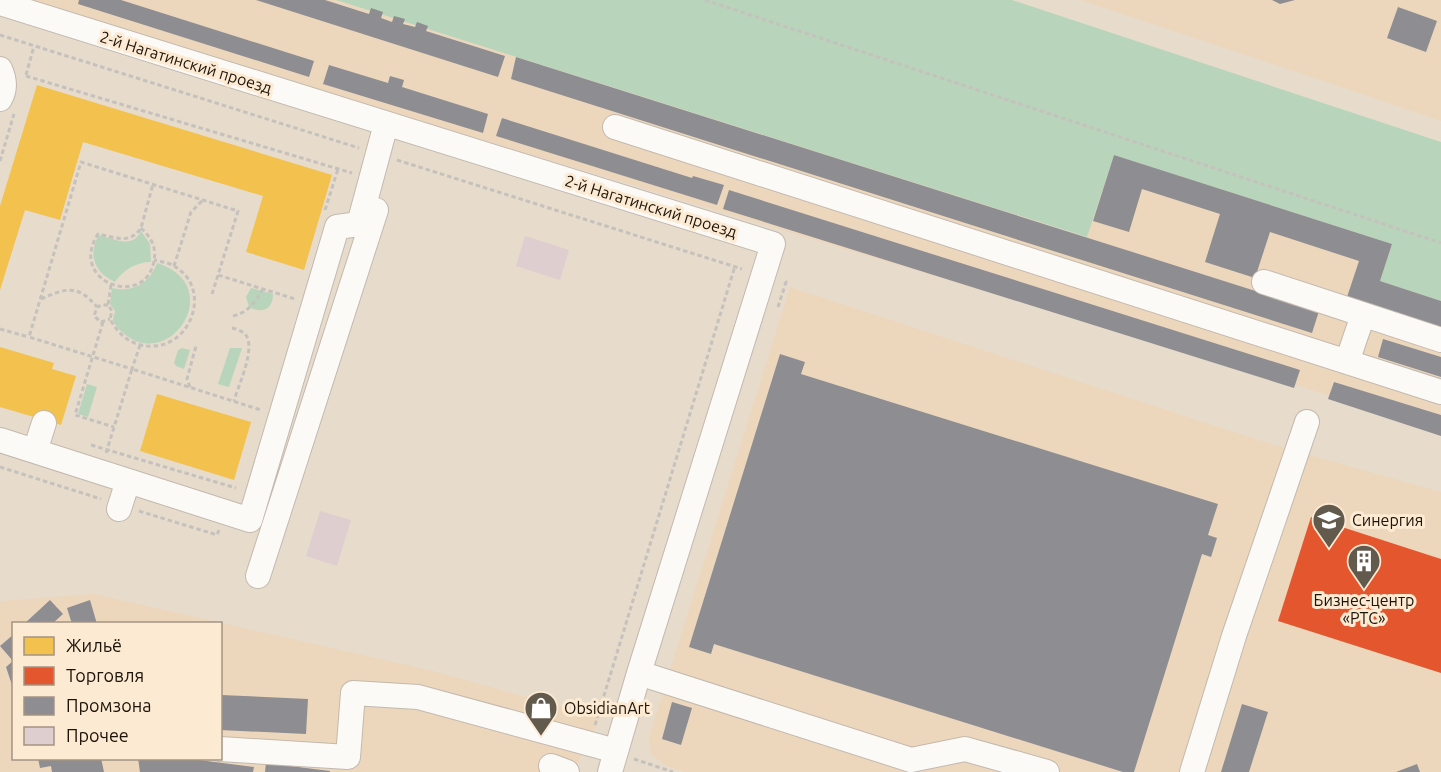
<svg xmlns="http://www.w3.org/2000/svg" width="1441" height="772" viewBox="0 0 1441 772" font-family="Ubuntu,sans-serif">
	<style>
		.built { fill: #ecd7bd; fill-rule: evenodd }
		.green { fill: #b8d5bb }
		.homes { fill: #f2c14e }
		.shops { fill: #e4572e }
		.industry { fill: #8d8d92 }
		.building { fill: #deced0 }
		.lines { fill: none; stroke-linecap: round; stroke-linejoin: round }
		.minor-casing { stroke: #c3b9ae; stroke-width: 26 }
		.path { stroke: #c5c1bc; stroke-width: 3; stroke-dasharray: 4.5 3; stroke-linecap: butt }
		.minor { stroke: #fbfaf7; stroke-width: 24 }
		.labels { text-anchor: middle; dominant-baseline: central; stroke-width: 6; stroke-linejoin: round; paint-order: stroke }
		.street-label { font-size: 16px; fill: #1c140a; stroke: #fdead3 }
		.poi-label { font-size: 16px; fill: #1c140a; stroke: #fdead3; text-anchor: start }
	</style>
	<rect width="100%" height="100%" fill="#e7dbcc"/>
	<path class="built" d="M27,0H336L1087,237L1114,155L1392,244L1380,281L1441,301V429L129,33Z
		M1080,0H1441V121L1326,82Z
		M790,287L1271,444L1441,492V772H685L666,766L651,754L649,737Z
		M94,594L433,671L600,717L574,772H0V601ZM14,624H220V758H14Z"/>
	<path class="green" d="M336,0H1012L1441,142V301L1380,281L1392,244L1114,155L1087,237Z
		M141,231L150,244L151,262C136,262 123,270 115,282C95,273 87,255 99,235C114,239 133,249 141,231Z
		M157,263C233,287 161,386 114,323L113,320L115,311L110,304L112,288C133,293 150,283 157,263Z
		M251,288L273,294C273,310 262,314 249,307L246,297Z
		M182,348L190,350L184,369L176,366L174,363L178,350Z
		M230,348H242L229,387L218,384Z
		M87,384L97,387L88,417L78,414Z"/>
	<path class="homes" d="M37,85L332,175L304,270L246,252L263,196L83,142L60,220L25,210L0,290V206Z
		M0,347L54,363L52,369L76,376L61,425L0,407Z
		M157,394L251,422L234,480L140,451Z"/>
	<path class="shops" d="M1311,517L1441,559V673L1278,621Z"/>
	<path class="industry" d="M79,0H121L314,61L309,77L78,4Z
		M256,0H325L369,14L371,8L383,12L381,18L392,22L394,16L405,19L403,24L415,27L417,22L428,26L426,31L505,56L498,77Z
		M1272,0H1295L1280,4Z
		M1398,7L1437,21L1426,52L1387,38Z
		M516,57L1319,311L1312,333L511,79Z
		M329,65L388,83L390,76L404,80L402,87L488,114L483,133L323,84Z
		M502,118L692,178L693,176L724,185L717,205L496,136Z
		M1114,155L1392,244L1380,281L1441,301V330L1346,300L1359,261L1270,232L1255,278L1205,262L1220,214L1142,189L1129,232L1093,221Z
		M729,190L1300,370L1294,388L723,209Z
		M1383,339L1441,357V377L1378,357Z
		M780,354L805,362L801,374L1218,504L1208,535L1217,538L1211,557L1202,554L1134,772H1123L714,644L711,654L689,647Z
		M1334,382L1441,415V436L1328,399Z
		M50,600L63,614L52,624H24Z
		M90,600L97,624H72L67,608Z
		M14,634V688H13L6,667L13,661L0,646Z
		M221,695L308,699L306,734L220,730Z
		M672,702L692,708L681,745L662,739Z
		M1242,704L1268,712L1249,772H1221Z
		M38,758H101L104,772H52L51,766L40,768Z
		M138,758H183L254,767L253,772H140Z
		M266,763L330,771V772H265Z
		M1417,764L1420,772H1396Z"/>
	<path class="building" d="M525,236L569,250L560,280L516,266Z
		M320,511L351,520L337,566L306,556Z"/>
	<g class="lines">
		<g class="minor-casing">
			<path id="minor" d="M0,3L773,244L639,673L610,772
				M0,69C5,80 6,89 0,99
				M615,127L1441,392
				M1264,282L1441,340
				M1347,362L1363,315
				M0,440L250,520L337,227L359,224L386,124
				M35,451L44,423
				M119,509L128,481
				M258,576L376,210
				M639,673L911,760L965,749L1047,772
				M220,749L348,757L353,693L418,697L616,751
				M551,766L567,772
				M1192,772L1234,636L1307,422"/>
		</g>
		<path class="path" d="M705,0L1441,243
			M0,35L359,148
			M26,75L34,46
			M26,76L352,173
			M397,160L742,269
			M0,161L14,114
			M325,210L338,169
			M141,228C151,237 157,248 154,261C145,310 67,282 98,234C114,237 130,245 141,228L153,184
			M174,266L191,212L203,200
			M111,285L108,305L112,311L110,319C117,332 127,342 141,345C190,356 216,287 172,265C167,262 160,262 154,260
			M212,294L218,275
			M41,299C66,288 78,284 97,307
			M108,305H102L97,307L94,316L101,322L110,319
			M778,307L786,282L783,281
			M233,316C249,312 254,303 263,289
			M103,322L75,415L114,427
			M232,328C236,329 242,331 245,334C257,347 238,386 234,401
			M0,329L29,337
			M140,345L132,369L29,337L81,162L238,211L218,275L295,299
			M190,387L187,379L196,346
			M91,445L236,488
			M106,453L132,369L261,410
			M0,467L101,499
			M139,511L217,535L219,530
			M595,725L735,266
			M634,759L673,772"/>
		<use href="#minor" class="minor"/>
	</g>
	<defs>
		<g id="university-pin" transform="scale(1.725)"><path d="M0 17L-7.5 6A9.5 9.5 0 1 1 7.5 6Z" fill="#635a4e" stroke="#fdead3"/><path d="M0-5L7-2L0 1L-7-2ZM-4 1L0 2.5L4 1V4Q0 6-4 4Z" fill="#fff"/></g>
		<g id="building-pin" transform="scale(1.725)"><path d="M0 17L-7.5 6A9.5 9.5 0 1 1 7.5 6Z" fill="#635a4e" stroke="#fdead3"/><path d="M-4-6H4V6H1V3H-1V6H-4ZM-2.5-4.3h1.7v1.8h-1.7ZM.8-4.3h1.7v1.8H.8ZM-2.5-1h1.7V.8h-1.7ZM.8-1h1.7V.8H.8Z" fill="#fff"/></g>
		<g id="shop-pin" transform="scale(1.725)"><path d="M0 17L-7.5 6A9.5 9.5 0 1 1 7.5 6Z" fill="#635a4e" stroke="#fdead3"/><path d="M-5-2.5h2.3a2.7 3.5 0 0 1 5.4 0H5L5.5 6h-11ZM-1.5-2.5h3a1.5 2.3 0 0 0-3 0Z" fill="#fff"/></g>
	</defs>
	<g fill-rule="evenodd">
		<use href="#university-pin" x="1329" y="520"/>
		<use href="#building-pin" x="1364" y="561"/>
		<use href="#shop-pin" x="541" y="708"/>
	</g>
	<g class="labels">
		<g class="street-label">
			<text transform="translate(186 62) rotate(17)">2-й Нагатинский проезд</text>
			<text transform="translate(651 206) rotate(17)">2-й Нагатинский проезд</text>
		</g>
		<g class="poi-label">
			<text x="1352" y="520">Синергия</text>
			<text x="1364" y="600" text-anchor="middle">Бизнес-центр<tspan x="1364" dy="18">«РТС»</tspan></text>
			<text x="564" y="708">ObsidianArt</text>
		</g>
	</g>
	<rect x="12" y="622" width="210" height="138" fill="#fdead3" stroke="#a39483" stroke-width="1.5"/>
	<rect x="24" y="637" width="30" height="18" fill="#f2c14e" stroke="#a39483" stroke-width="1.5"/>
	<text x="66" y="652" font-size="18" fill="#1c140a">Жильё</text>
	<rect x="24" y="667" width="30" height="18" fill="#e4572e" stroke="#a39483" stroke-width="1.5"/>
	<text x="66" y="682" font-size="18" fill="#1c140a">Торговля</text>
	<rect x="24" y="697" width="30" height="18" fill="#8d8d92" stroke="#a39483" stroke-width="1.5"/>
	<text x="66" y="712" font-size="18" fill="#1c140a">Промзона</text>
	<rect x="24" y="727" width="30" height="18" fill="#deced0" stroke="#a39483" stroke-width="1.5"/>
	<text x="66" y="742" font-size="18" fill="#1c140a">Прочее</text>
</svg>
